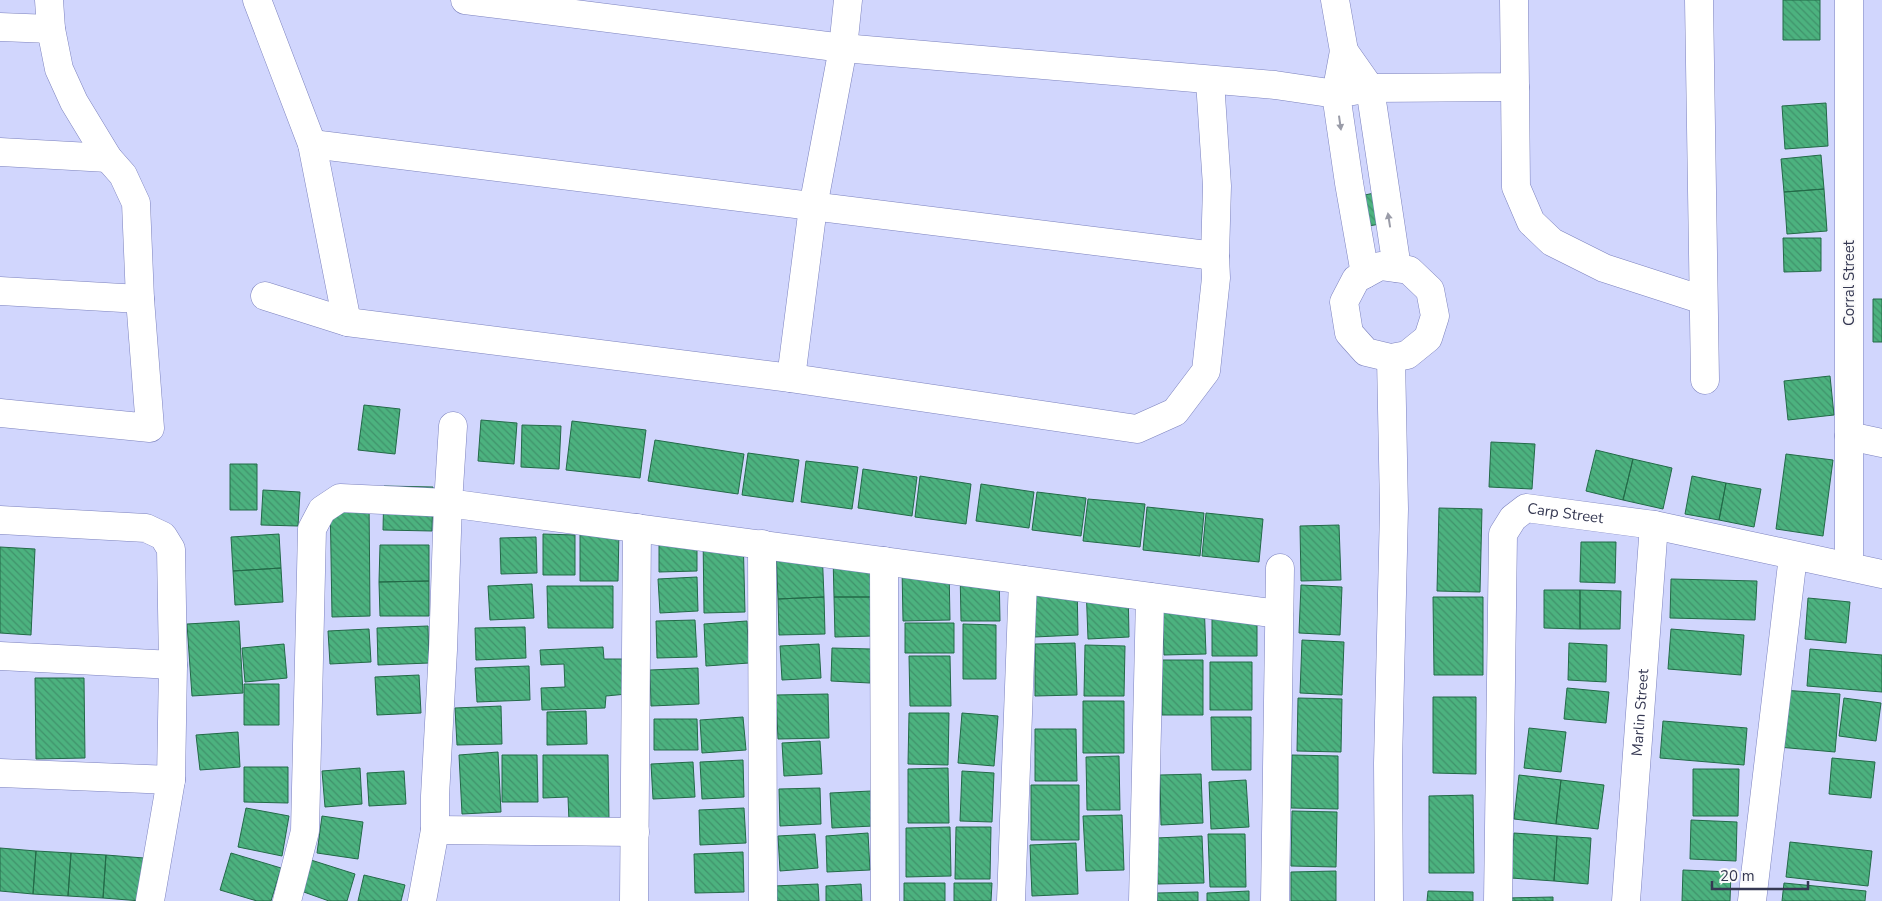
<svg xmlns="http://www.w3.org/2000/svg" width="1882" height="901" viewBox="0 0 1882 901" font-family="'Nunito Sans',sans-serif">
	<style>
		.building { fill: url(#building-back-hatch); stroke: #236a48 }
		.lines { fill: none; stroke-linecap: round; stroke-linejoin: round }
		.street-casing { stroke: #7c82be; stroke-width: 29 }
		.street { stroke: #fff; stroke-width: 28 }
		.oneway { fill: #9a9ca8 }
		.labels { text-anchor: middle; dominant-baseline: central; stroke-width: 4; stroke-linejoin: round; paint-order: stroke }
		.street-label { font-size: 15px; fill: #353852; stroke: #fafafa }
	</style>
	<defs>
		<pattern id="building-back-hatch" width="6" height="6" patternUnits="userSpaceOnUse" patternTransform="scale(1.25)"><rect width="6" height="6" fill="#4cb27f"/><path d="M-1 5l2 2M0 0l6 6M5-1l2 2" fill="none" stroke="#40926b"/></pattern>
	</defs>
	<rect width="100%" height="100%" fill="#d1d6fd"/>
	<path class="building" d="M1783,0H1820V40H1783Z
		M1826,103L1828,146L1785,149L1782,106Z
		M1821,155L1824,189L1784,192L1781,159Z
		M1824,189L1827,231L1787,234L1784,192Z
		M1374,193L1380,224L1363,227L1356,197Z
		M1783,238H1821V271L1784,272Z
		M1873,299H1882V342H1873Z
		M1830,376L1834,415L1788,420L1784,381Z
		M364,405L400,409L395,454L358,450Z
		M481,420L517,423L514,464L478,461Z
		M572,421L646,430L640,478L566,470Z
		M522,425L561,426L559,469L521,467Z
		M655,440L744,454L738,494L648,481Z
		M1491,442L1535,444L1532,489L1489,487Z
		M1596,450L1633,459L1623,500L1586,491Z
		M748,453L799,460L793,502L742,495Z
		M1786,454L1833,460L1823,536L1776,529Z
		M1633,459L1672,468L1663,509L1623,500Z
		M806,461L858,467L852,509L801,502Z
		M230,464H257V510H230Z
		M863,469L917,477L912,516L858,508Z
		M920,476L971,484L966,524L915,517Z
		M1692,476L1726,483L1719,520L1685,514Z
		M1726,483L1761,489L1754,527L1719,520Z
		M981,484L1034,492L1029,528L976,521Z
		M384,486L433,487L432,531L383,530Z
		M263,490L300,492L298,526L261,525Z
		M1037,492L1086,498L1081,536L1032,530Z
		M330,495H369L370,616L332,617Z
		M1088,499L1145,504L1140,547L1083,541Z
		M1147,507L1204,513L1200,556L1143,550Z
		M1439,508L1482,509L1480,592L1437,591Z
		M1206,513L1263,519L1259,562L1202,556Z
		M1339,525L1341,580L1301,581L1300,526Z
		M580,529H619L618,581H580Z
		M743,533L745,612L704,613L703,534Z
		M279,534L281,568L233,571L231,537Z
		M543,534L575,535V575H543Z
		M659,535H697V571L659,572Z
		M536,537L537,573L501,574L500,538Z
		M1581,542H1616L1615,583L1580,582Z
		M380,545H429V581L379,582Z
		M0,547L35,549L31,635L0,633Z
		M822,548L824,597L778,599L776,549Z
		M871,555L872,597H834L833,556Z
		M949,567L950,620L903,621L902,568Z
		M281,568L283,602L235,605L233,571Z
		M960,569H999L1000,621H961Z
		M697,577L698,611L660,613L658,579Z
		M1671,579L1757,581L1755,620L1670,618Z
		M429,581V616H380L379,582Z
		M1077,582L1078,635L1034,637L1033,583Z
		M532,584L534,618L490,620L488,586Z
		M1128,584L1129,637L1088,639L1086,585Z
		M1301,585L1342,587L1340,635L1299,633Z
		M547,586H613V628H548Z
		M1544,590H1580V629L1544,628Z
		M1580,590L1621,591L1620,629H1580Z
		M824,597L825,634L779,635L778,599Z
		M834,597H872L873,636L835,637Z
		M1433,597H1483V675H1434Z
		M1808,598L1850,602L1846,643L1805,639Z
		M1204,601L1206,654L1164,655L1162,602Z
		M1212,601H1257V656H1212Z
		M695,620L697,657L657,658L656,621Z
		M239,621L243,693L192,696L187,624Z
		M747,621L749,663L706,666L704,624Z
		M905,623H954V653H905Z
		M963,624L996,625V679H963Z
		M428,626L429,663L378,665L377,628Z
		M525,627L526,658L476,660L475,628Z
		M369,629L371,662L330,664L328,631Z
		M1671,629L1744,635L1741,675L1668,669Z
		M1302,640L1344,642L1342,695L1300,693Z
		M1075,643L1077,695L1035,696V644Z
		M1569,643L1607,645L1606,682L1568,680Z
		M284,644L287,678L245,682L242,648Z
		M819,644L821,678L782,680L780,646Z
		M1085,645L1125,646L1124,696H1084Z
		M603,647L604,659H626L627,694L606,696L605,708L542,710L541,688L565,687L564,664L541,665L540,650Z
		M832,648L871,649L870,683L831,681Z
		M1810,649L1882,655V692L1807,686Z
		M909,656H950L951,706H910Z
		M1162,660H1203V715H1162Z
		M1210,662H1252V710H1210Z
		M529,666L530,700L477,702L475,668Z
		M698,668L699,704L651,706L650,670Z
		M419,675L421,713L377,715L375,677Z
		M35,678H84L85,758L36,759Z
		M244,684H279V725H244Z
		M1567,688L1609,692L1606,723L1564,719Z
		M1782,690L1840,694L1835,752L1778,747Z
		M828,694L829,738L778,739L776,695Z
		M1433,697H1476V774L1433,773Z
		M1298,698L1342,699L1341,752L1297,751Z
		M1844,698L1881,703L1876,741L1839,736Z
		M1083,701H1124V753H1083Z
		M501,706L502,744L457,745L455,708Z
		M586,711L587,744L547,745V712Z
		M909,713H949L948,765L908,764Z
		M962,713L998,716L994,766L958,763Z
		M743,717L746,750L702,753L700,720Z
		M1211,717H1251V770H1212Z
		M654,719H697L698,750H654Z
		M1663,721L1747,728L1744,765L1660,758Z
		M1529,728L1566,732L1561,772L1524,768Z
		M1035,729H1076L1077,781H1035Z
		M238,732L240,767L200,770L196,735Z
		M820,741L822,774L784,776L782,743Z
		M498,752L501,812L462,814L459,755Z
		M502,755H537L538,802H502Z
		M543,755H608L609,821L569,822L568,797L543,798Z
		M1292,755L1338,756V809L1291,808Z
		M1119,756L1120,810H1087L1086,757Z
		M1832,758L1875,762L1871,798L1829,794Z
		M743,760L744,797L702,799L700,762Z
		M693,762L695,797L653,799L651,764Z
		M244,767H288V803L244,802Z
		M360,768L362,804L325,807L322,771Z
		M948,768L949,823H908V769Z
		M1693,769H1739L1738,816H1693Z
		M404,771L406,804L369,806L367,773Z
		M962,771L994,773L992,822L960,821Z
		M1201,774L1203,823L1161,825L1160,775Z
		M1519,775L1561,780L1556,824L1514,819Z
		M1246,780L1249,827L1211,829L1209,782Z
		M1561,780L1604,785L1598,829L1556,824Z
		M1031,785H1079V840H1031Z
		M820,788L821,824L780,826L779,789Z
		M871,791L873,826L832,828L830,793Z
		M1473,795L1474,873H1429V796Z
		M246,808L289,816L282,856L238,847Z
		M744,808L746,843L700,845L699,810Z
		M1292,811L1337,812L1336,867L1291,866Z
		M1122,815L1124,870L1086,871L1083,816Z
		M322,816L363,822L358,859L317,853Z
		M1691,820L1737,822L1736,861L1690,859Z
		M950,827L951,876L906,877V828Z
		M956,827H991L990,879H955Z
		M868,833L870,870L827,872L826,836Z
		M1514,833L1557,836L1554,881L1511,878Z
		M815,834L818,868L780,871L778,836Z
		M1208,834H1245L1246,887H1210Z
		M1202,836L1204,883L1158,884L1156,838Z
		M1557,836L1591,838L1588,884L1554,881Z
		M1790,842L1872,851L1868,886L1786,877Z
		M1076,843L1078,894L1032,896L1030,845Z
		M0,848L36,851L33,894L0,891Z
		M36,851L71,853L68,896L33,894Z
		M743,852L744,892L695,893L694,854Z
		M71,853L106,855L103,898L68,896Z
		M231,853L281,868L271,901H257L220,890Z
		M106,855L144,858L141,901L103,898Z
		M311,860L355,874L347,901H329L301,891Z
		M1683,870L1731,872L1730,901H1682Z
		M1336,871V901H1291V872Z
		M364,875L405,885L401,901H358Z
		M904,883H945V901H904Z
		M954,883H992L991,901H954Z
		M1784,883L1866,891L1865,901H1782Z
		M818,884L819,901H775L774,886Z
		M861,884L862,901H826V886Z
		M1249,891V901H1207V893Z
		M1428,891L1473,892V901H1427Z
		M1198,892V901H1157V893Z
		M1553,897V901H1507V898Z"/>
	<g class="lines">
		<g class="street-casing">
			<g id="street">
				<path d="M257,0L312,144L347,322"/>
				<path d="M465,0L843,48L1275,85L1336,94L1370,88L1515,87L1514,0"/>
				<path d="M1335,0L1344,51"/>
				<path d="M1699,0L1705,380"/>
				<path d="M0,27L51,29"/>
				<path d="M1515,87L1516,187L1531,222L1552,242L1604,268L1703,300"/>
				<path d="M312,144L1215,256"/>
				<path d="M0,152L108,158"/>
				<path d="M1380,266L1409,270L1430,290L1435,316L1428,338L1407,355L1391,358L1366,352L1349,333L1344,302L1356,279Z"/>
				<path d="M1365,274L1349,183L1336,94L1344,51L1370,88L1397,268"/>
				<path d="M0,291L140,299"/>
				<path d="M265,296L347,322L791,378L1137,429L1175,412L1206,371L1216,278L1215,256L1217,186L1210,81"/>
				<path d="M791,378L813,207L843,48L848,0"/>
				<path d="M0,413L150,428L140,299L136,203L123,175L108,158L74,102L59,69L51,29L49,0"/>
				<path d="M1849,436L1882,443"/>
				<path d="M0,520L146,528L163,536L171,549L173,665L171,780L150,901"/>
				<path d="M762,544L763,901"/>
				<path d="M884,561L885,901"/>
				<path d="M1849,565V0"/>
				<path d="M0,656L173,665"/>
				<path d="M0,773L171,780"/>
				<path d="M435,830L635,832"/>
				<path d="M287,901L305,831L312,529L322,510L340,498L448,503L1279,614"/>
				<path d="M422,901L435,830V796L443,650L448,503L453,426"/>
				<path d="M634,901L637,528"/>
				<path d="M1011,901L1023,580"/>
				<path d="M1143,901L1150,597"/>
				<path d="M1275,901L1280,568"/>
				<path d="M1389,901L1388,763L1394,509L1391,358"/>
				<path id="s1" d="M1498,901L1503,534L1513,518L1526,508L1654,525L1882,574"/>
				<path id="s2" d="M1626,901L1654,525"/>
				<path d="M1752,901L1793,556"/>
			</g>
		</g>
		<use href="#street" class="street"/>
	</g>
	<defs><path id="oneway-solid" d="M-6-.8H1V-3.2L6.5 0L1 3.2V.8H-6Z" transform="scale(1.25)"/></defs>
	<g class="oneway">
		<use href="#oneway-solid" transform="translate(1340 123) rotate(82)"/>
		<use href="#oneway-solid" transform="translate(1389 220) rotate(-99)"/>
	</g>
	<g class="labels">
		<g class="street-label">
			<text transform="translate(1849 283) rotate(-90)">Corral Street</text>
			<text stroke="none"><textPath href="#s1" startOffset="442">Carp Street</textPath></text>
			<text stroke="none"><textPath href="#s2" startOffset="189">Marlin Street</textPath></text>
		</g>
	</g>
	<path d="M1712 881v8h96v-8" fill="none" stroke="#353852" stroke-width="2.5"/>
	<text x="1720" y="881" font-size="15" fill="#353852" stroke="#fafafa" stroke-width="4" paint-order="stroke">20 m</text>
</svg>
